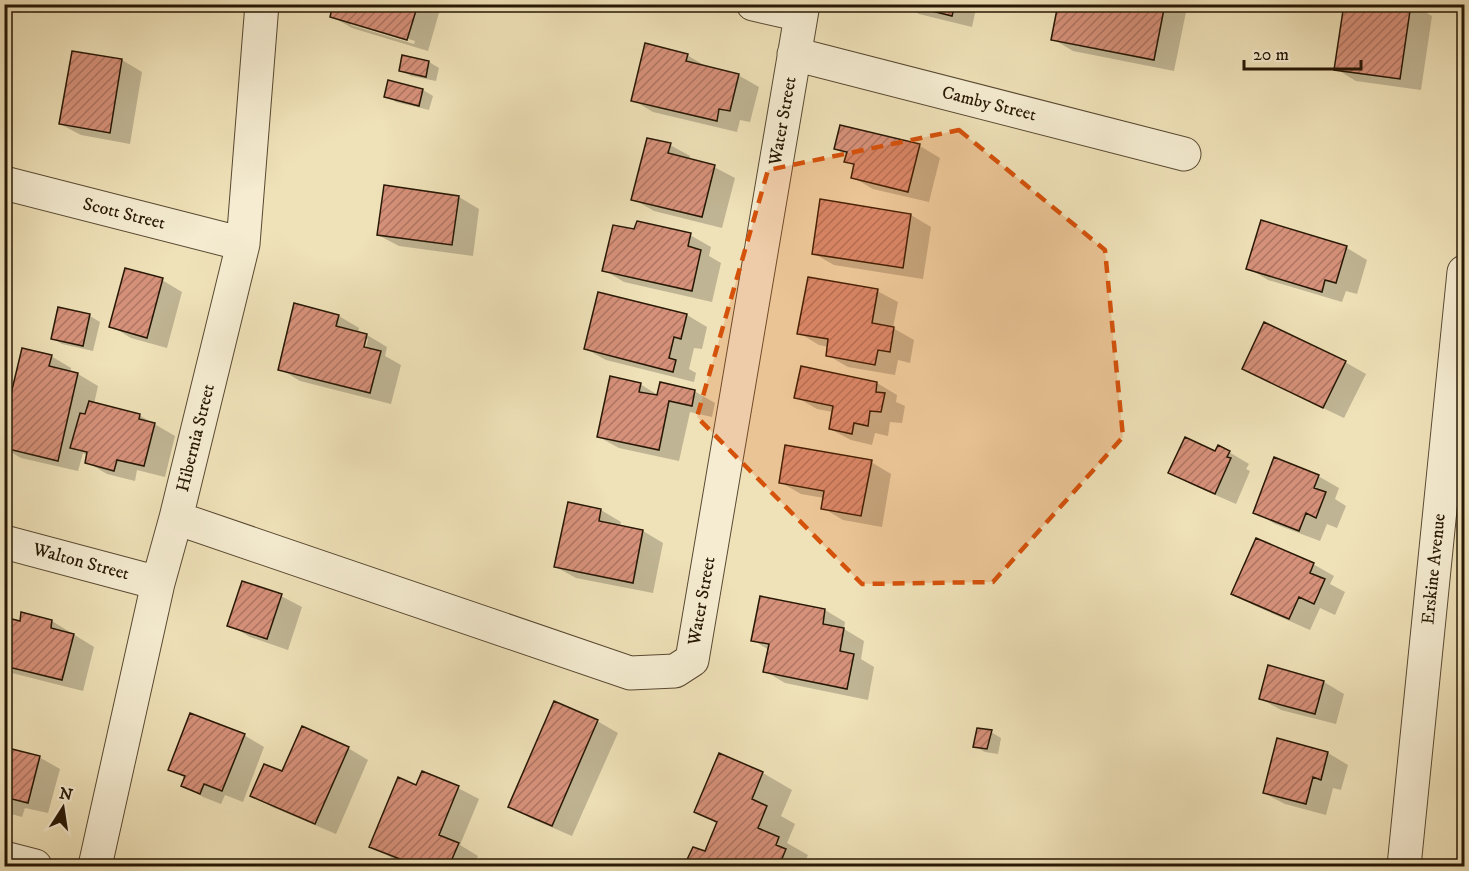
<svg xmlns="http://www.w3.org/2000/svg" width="1469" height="871" viewBox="0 0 1469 871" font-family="'IM FELL DW Pica',serif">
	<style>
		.shadow { fill: #0003; fill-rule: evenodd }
		.building { fill: url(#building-hatch); stroke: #271805; stroke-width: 1.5 }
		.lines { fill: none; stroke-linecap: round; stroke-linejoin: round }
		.minor-casing { stroke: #594a32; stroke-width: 35 }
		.minor { stroke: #f5ecd1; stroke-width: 33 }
		.marked { fill: #d5520b; fill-opacity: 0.2; stroke: #d5520b; stroke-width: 4.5; stroke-dasharray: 12 8; stroke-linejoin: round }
		.labels { text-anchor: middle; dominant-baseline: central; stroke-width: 5; stroke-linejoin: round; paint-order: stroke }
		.street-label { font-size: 18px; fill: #271805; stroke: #f5ecd1 }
	</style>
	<defs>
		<pattern id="building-hatch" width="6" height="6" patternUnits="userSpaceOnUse" patternTransform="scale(1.5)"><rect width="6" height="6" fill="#d6917a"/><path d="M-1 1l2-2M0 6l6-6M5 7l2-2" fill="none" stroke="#ae7562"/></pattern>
	</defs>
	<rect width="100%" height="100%" fill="#efe1b8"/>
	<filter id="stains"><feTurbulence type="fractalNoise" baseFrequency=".00333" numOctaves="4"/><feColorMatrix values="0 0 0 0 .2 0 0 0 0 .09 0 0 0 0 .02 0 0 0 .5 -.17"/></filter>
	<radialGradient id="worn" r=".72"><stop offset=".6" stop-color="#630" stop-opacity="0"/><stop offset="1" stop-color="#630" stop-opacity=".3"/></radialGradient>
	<path class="shadow" d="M335,4H438L441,6L428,51L352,28L331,16ZM351,22L415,41L414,44L351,25Z
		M902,4H977L972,27L919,14Z
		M1060,4H1173L1186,12L1174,71L1073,51L1053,39Z
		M1346,4H1411L1432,16L1421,90L1356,81L1336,69Z
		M687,55L707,67L738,75L759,87L750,122L740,120L737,132L653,112L633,100Z
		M122,60L142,72L130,144L81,135L60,124Z
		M429,62L439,68L436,81L411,76L400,70Z
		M423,90L433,96L429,110L396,102L386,96Z
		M841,126L920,146L940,158L929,202L873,189L852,177L855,167L846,161L847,155L835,149Z
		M670,145L690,156L689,160L714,167L735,178L722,228L654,211L633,199Z
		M459,197L479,209L473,256L399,246L378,235Z
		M821,201L911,215L931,227L923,279L834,265L813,253Z
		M1262,222L1347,248L1367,260L1357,294L1346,291L1342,302L1268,280L1248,268Z
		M635,231L690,235L711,247L709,256L721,263L712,302L624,282L604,270Z
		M162,280L182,292L167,348L131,338L111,326Z
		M877,291L898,302L893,328L914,340L910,363L898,360L895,375L848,367L827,355L829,347L819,345L799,333Z
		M687,315L707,327L702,349L694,348L689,369L696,373L694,382L606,360L586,349Z
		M90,316L100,322L93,351L62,344L52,338Z
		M339,316L359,328L358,333L367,335L387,347L385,356L401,365L391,404L300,381L280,369ZM364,339H368L364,355Z
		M51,356L71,368L70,373L78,374L98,386L94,404L139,415L175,436L165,477L137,470L135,481L107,474L87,462L88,456L83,453L78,471L21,458L4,448V429Z
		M1345,362L1366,374L1344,418L1264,380L1244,369Z
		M877,383L897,395L896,402L905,406L902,423L890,422L888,436L875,433L872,445L851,440L830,429L833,412L817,409L796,397Z
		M640,384L658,395L694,391L715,403L712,417L690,412L679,461L619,448L599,437Z
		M1229,452L1249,464L1246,469L1250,471L1236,504L1190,484L1170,472L1216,453Z
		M871,462L891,474L882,527L843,520L823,508L824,498L801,494L780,482Z
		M1318,476L1339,488L1335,499L1346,506L1337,528L1327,524L1320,541L1275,524L1255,512Z
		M601,510L621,522L620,527L643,531L663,543L653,593L576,578L556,567Z
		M1313,564L1334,576L1330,584L1345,592L1335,615L1320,608L1310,630L1253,605L1233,593Z
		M281,596L302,607L288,650L250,637L229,625Z
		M825,610L845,622L844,629L864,641L861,659L874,667L868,700L785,683L765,671L769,650L753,640Z
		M4,619L21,623L52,621L94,647L83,691L4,671Z
		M1324,682L1344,694L1336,724L1281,710L1261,699Z
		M555,703L597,721L618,733L572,836L530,818L510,806Z
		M991,732L1001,738L998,754L985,752L974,746Z
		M244,735L264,747L243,802L225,795L221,804L203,797L183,785L185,778L170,769Z
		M4,748L39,757L60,769L48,813L25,808L22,817L4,812Z
		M348,748L368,760L336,834L272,807L252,795L283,773Z
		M1328,753L1348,765L1341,790L1333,788L1326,815L1285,804L1264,793Z
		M720,755L763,773L792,790L781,816L795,824L787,843L808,855L805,862L813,866H686L693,849L705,853L718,824L696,812Z
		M417,787L458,788L479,799L460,845L478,856L474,866H413L392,858L371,846Z"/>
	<path class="building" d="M333,4H418L407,40L330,17Z
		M904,4H955L952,16Z
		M1058,4H1165L1154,60L1051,40Z
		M1344,4H1411L1400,79L1334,70Z
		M645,43L688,54L686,61L739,74L730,111L719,109L717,121L631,101Z
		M72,51L122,59L110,133L59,124Z
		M402,55L429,61L426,77L399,71Z
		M388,80L423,89L419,106L384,97Z
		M840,125L920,144L908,192L851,178L854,164L844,162L847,152L834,149Z
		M647,138L671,143L668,153L715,165L702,217L631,200Z
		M384,185L459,196L452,245L377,235Z
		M820,199L911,214L903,268L812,254Z
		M1261,220L1347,246L1336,283L1325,280L1322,292L1246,269Z
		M637,221L691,233L688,246L701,250L692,291L602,271L613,225L634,229Z
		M125,268L163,278L147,338L109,327Z
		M808,277L878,289L872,323L894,327L890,352L878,350L875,365L826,356L828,339L797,334Z
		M598,292L687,314L681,339L674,337L669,358L676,360L673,372L584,349Z
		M294,303L339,315L336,326L367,334L364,347L381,351L370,393L278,370Z
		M58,307L90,314L83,346L51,339Z
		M1264,322L1346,361L1323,408L1242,369Z
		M22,348L52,355L49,366L78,373L58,461L4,448V423Z
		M801,366L877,382L876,392L885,393L881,412L870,411L868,426L854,423L852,434L829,429L833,406L794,398Z
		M610,376L641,383L639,392L657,395L660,382L695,390L692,406L669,401L659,450L597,437Z
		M89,401L140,414L139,419L155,423L144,466L117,460L114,471L85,463L87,452L70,448L80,413L85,414Z
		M1185,437L1215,451L1218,445L1230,451L1227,457L1231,458L1215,494L1168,473Z
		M785,445L872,460L861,516L821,509L824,491L779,483Z
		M1274,457L1319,475L1314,488L1326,492L1316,518L1306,513L1299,531L1253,513Z
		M568,502L601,509L599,521L643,530L633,583L554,567Z
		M1256,538L1314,563L1310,573L1325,579L1314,604L1299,597L1289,619L1231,594Z
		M242,581L282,594L267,639L227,626Z
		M760,596L825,609L823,624L844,628L840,651L854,654L847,689L763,672L769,644L751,641Z
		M21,612L52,620L51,628L74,634L62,680L4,666V617L20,621Z
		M1268,665L1324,681L1315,714L1259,699Z
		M554,701L598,720L552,826L508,807Z
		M190,713L245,734L222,791L204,784L200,794L181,786L185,776L168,770Z
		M302,726L349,747L315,824L250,796L264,764L282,771Z
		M977,728L992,730L987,749L973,747Z
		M1277,738L1328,752L1321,780L1313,777L1306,804L1263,793Z
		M4,747L40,756L28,803L4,797Z
		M719,753L763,772L752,799L767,806L758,828L779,837L776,845L786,849L779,866H684L693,847L705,851L717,822L694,812Z
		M422,771L459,786L439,835L459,843L449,866H418L369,847L398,777L416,785Z"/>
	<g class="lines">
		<g class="minor-casing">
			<path id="minor" d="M753,4L801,15
				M794,54L1184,154
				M4,183L243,244
				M176,518L630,673L675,671L692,660L803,4
				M4,542L158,583
				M4,858L35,866
				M95,866L158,583L176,518L243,244L262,4
				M1404,866L1464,272"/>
		</g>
		<use href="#minor" class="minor"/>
	</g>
	<path class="marked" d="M959,130L1105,250L1123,437L993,582L862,584L697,417L768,170Z"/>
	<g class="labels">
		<g class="street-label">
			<text transform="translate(989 104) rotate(14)">Camby Street</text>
			<text transform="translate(783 121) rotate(-80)">Water Street</text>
			<text transform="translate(124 214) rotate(14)">Scott Street</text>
			<text transform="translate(196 438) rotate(-76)">Hibernia Street</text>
			<text transform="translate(81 562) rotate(15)">Walton Street</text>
			<text transform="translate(1434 569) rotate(-84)">Erskine Avenue</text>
			<text transform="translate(702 601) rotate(-80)">Water Street</text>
		</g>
	</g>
	<rect width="1469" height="871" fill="none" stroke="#efe1b8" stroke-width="24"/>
	<rect x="6" y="6" width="1457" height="859" fill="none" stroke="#271805" stroke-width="3"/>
	<rect x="12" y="12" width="1445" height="847" fill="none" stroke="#271805" stroke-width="1.5"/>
	<g transform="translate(63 808) rotate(12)" stroke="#f5ecd1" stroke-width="4.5" paint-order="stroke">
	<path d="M0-4.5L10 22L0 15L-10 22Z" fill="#271805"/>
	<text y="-9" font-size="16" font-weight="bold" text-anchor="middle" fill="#271805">N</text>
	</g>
	<path d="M1244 60v9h117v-9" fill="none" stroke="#271805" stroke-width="3"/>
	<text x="1253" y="60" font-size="18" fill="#271805" stroke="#f5ecd1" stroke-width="4.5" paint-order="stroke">20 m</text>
	<rect width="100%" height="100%" filter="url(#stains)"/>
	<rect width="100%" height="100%" fill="url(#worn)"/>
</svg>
